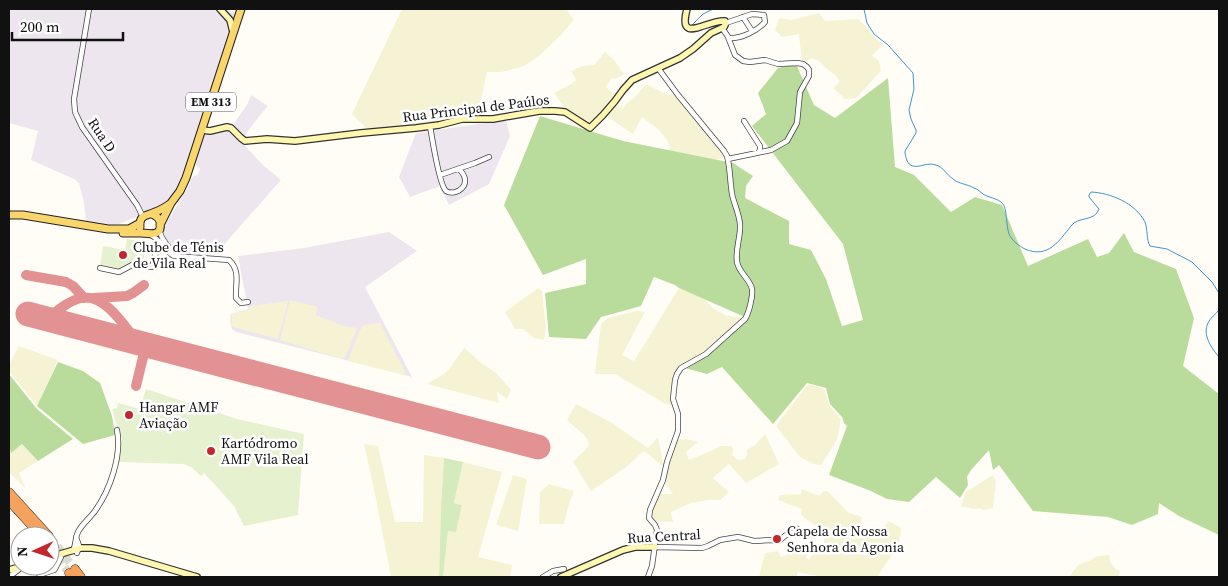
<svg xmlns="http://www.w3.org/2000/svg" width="1228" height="586" viewBox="0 0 1228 586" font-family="'Source Serif 4',serif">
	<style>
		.industrial { fill: #eee6ef }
		.farmland { fill: #f6f3d4 }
		.green { fill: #d5ebbd }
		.forest { fill: #b9dc9c }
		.pitch { fill: #e6f2cf }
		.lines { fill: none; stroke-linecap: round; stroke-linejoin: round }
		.stream { stroke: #3f96cf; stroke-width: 1 }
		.taxiway { stroke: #e29292; stroke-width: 10 }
		.runway { stroke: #e29292; stroke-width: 25 }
		.highway-tunnel { stroke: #dbdad3; stroke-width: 8; stroke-dasharray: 8 4; stroke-linecap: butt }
		.street-casing { stroke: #444; stroke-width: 6 }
		.secondary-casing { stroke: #333; stroke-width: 8 }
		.primary-casing { stroke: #222; stroke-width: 9 }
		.highway-casing { stroke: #222; stroke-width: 9 }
		.street { stroke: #fff; stroke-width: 4.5 }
		.secondary { stroke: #fff6b0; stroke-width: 5.5 }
		.primary { stroke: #f9d66b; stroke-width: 7 }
		.highway { stroke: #f5a25d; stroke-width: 8 }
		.poi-dot { fill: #c4262e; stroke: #fff; stroke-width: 2 }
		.labels { text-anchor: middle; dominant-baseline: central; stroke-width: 5; stroke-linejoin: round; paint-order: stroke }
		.shield { fill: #fff; stroke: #585858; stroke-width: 1 }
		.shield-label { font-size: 12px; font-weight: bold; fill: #111 }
		.street-label { font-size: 14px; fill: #111; stroke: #fff }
		.poi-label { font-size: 14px; fill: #111; stroke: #fff; text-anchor: start }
	</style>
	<rect width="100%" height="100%" fill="#fffdf5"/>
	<path class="industrial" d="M9,9H229L230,11L237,13L185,174L175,195L161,207L119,224L104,225L86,222L84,203L79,183L74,179L31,160L38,131L9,123Z
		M251,95L268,106L256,120L243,138L232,126L247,105Z
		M506,120L510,136L489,184L449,205L440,186L410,197L399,177L416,133Z
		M225,129L230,130L263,165L281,180L214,256L177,254L164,237L163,232L164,227L187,189L192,178L194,176L198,175L200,169L197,166L195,162L204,133Z
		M389,232L417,251L365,287L412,377L236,332L232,329L230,321L231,314L248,309L238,256L304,248Z"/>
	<path class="farmland" d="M402,9H566L574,20L558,38L540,55L526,65L518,68L501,72H487L479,109H466L464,117L432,125L368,130L352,114Z
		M819,13L825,21L858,19L869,29L874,37L883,44L872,56L879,61L881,71L856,98L845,99L833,88L840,82L836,76L827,69L819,61L812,58L802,63L799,34L782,37L775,30L779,18L791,20Z
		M605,52L614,60L624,74L618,78L611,79L606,87L616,96L612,102L623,110L626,104L636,96L646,84L666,94H678L728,156L710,162L664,157L670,147L667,140L658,129L642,117L633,134L603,114L589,126L576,116L566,110L554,93L571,84L576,80L571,71L582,66L594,65Z
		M538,288L542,291L546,328L544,340L534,338L523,329H515L505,312Z
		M679,288L703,298L714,309L727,316L739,317L743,318L724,336L713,343L700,355L683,365L672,389V406L662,402L615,374H595L601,324L608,318L637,311L645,312L622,355L634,361Z
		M290,300L318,307L315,315L344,326L357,328L346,356L342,359L280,340Z
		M288,301L278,339L233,327L231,324L232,314L248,310L251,306Z
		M380,323L405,372L404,375L348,361L360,330L364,325Z
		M19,346L58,360L37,406L9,371V364Z
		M464,348L483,364L496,373L511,390L507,399L497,392L499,403L427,384L444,374L449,369Z
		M808,384L824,389L829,405L841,419L837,440L821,465L813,464L800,457L776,426Z
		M576,404L612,423L648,448L658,437L664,467L644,451L625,468L591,491L573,462L587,448L589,444L587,439L584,435L567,420Z
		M765,434L779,464L746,483L729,464L713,478L729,492L720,500H708L691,503L671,512L673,522L653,521L651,510L658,494H673L664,481L668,463L676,440L686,439L698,442L686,452L689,460L713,450L720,446H731L733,449L732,455L738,460L745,459L747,454V450L755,445Z
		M22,444L38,461L19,473L26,489L9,472V445L11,453Z
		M364,444L378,446L395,522H423L424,455L444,458L441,507L439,577H391L375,494Z
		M463,462L502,472L478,557L512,565L510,577H443L448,530L456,532L462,505L454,503Z
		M513,475L527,479L518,531L496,525Z
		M993,475L996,481L993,508L984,510L979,508L974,509L961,506L966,492Z
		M549,484L574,491L568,507L564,524H539L540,492Z
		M802,489L819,496L824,491H827L849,513L862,517L861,523L870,532L869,535L874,537L889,521L901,528L899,544L877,577H821L798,572L796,577H759L765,553L778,551L781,557L787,555L784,547L808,554L806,557L809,560L817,547L825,546L822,531L801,515L802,509L778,500L780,495L801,494Z
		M1110,555V562L1116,569L1120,571L1119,577H1069L1078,565L1091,560L1097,556Z"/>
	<path class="green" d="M444,458L463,462L454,503L462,505L456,532L448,531L443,577H439L441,507Z"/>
	<path class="forest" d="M796,64L814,105L835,118L888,78L895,167L914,175L951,212L975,197L1002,205L1028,266L1088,239L1097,257L1109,253L1124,233L1134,252L1176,269L1194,318L1183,366L1219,394V535L1179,516L1159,503L1158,514L1132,525L1108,517L1033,511L999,465L993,470L989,450L971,470L967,477L968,485L960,498L936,477L909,502L887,499L871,491L829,475L847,426L844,423L842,417L830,404L826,388L807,383L773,424L722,367L707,374L685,368C708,356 731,338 747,318L679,288L675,285L654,277L641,306L601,317L586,339L549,337L545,293L586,284V259L543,275L504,205L540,116L623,141L733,163L753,176L746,186L745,198L789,221V244L811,250L826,279L842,326L863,320L843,244L752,126L766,114L758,93L778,68Z
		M58,362L83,371L100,383L112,416L115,435L83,444L37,406Z
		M9,374L37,409L73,439L38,461L22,444L11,453L9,445Z"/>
	<path class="pitch" d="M127,239L147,243L143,264L121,269L100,266L103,246L125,250Z
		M146,389L237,419L304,434L298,515L244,526L234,506L204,473L201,476L191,467L183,464L118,462L122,439L118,430L112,409L117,408L118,403L140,409Z"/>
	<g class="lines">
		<path class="stream" d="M864,9L867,23L874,34L888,45L913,73L914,89L909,110L911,119L916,130V133L905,151C905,156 907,165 913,166C919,168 927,162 936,165C943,167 947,175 953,179C959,184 967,184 974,188C978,189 980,192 983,194C989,198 998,198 1003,204C1007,209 1006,225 1009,234C1012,241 1019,246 1025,249C1048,259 1059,241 1071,226C1078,216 1095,222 1099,209L1089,197V195L1091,192C1111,193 1135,203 1145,222C1148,230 1146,239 1150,246L1167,249L1192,262L1212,282L1219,293
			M683,25L682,20L684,9
			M691,26L703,14L713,9
			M1219,310C1216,314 1210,318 1208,323C1202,335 1212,349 1219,357"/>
		<path class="taxiway" d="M26,275L66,282L73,286L84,298
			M94,298L127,296L133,293L144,285
			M47,319C57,311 68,301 81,298C105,293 125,327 138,343
			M136,386L146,345"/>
		<path class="runway" d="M28,314L538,447"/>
		<path class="highway-tunnel" d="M50,537L75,569
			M50,548L69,573"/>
		<g class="street-casing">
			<path id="street" d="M89,9L74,99L75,112L82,127L137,205L143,217
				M743,17L752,31
				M722,28L729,38C741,39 757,31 765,22L764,15L752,14L726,23
				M744,121L760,146V149L759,152
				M430,126C432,137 439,185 446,191C455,197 475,185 459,169
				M728,159L771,150L787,141L797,123L800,92L809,76V70L807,67L803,64L797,63L778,64L765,60L750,62L743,61L735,55L728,37
				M440,175L475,163L489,157
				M159,230C162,240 170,250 179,256
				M151,235C161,240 164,251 174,256L229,260C241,271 235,284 236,298L241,303L248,302
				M100,268L119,272L134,264L152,267L159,241
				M76,537L79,546L77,553
				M655,547L702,548L708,546L720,540L738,537L754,541L771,540L779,541L786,535L796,532L798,529
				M73,551C76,545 75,538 78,532C82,524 90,518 95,511C110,490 122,456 117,430
				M55,569L61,557
				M54,570V560L57,555
				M9,577L22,567
				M39,577L42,574L54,570
				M543,577L553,571L564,569
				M648,577L652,566L657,530L655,525L649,518L650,510L663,480L667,462L678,431V414L673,399L675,380L677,374L681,368L706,354L745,319C749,313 753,296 752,289C750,279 739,273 737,262C735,249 741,237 740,224C739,213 734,204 732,194C730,182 730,166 727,156L724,151L678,95L658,68"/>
		</g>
		<g class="secondary-casing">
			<path id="secondary" d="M220,9L230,20L233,32
				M202,130L210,131L227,127L231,128L241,138L245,141L267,139L295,141L361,133L416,128L439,125L462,119H493L539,111H555L565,112L590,128L603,115L615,101L623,90L632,80L680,58L693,49L711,33L724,27L725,25V21C708,19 677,46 687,9
				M50,557L81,548H92L109,551L197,577
				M9,570L23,566
				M561,577L623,550L635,547H655"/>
		</g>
		<g class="primary-casing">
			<path id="primary" d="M9,215H23L108,229H129L140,223
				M160,225L171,203L180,191L186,178L241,9
				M140,227C139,214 147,216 155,212C161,210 165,207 170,204
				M123,233C129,233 134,233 140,233C148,233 163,238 160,222C159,217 156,216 152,214"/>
		</g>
		<g class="highway-casing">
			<path id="highway" d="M9,492L49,536
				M9,501L41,536
				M75,569L81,577
				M69,573L72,577"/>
		</g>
		<use href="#street" class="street"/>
		<use href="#secondary" class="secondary"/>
		<use href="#primary" class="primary"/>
		<use href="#highway" class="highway"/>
	</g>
	<g class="poi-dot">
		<circle cx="123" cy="255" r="5"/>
		<circle cx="129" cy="415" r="5"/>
		<circle cx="211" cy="451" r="5"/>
		<circle cx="777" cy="539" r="5"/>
	</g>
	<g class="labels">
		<rect class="shield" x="186" y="92.5" width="50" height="19" rx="4"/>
		<g class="shield-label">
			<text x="211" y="102">EM 313</text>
		</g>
		<g class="street-label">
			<text transform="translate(476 108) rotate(-7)">Rua Principal de Paúlos</text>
			<text transform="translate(102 135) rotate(56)">Rua D</text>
			<text transform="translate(664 536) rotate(-3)">Rua Central</text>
		</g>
		<g class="poi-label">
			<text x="133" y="247">Clube de Ténis<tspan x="133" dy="16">de Vila Real</tspan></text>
			<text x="139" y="407">Hangar AMF<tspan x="139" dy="16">Aviação</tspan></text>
			<text x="221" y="443">Kartódromo<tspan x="221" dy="16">AMF Vila Real</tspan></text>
			<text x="787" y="531">Capela de Nossa<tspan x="787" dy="16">Senhora da Agonia</tspan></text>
		</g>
	</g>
	<rect width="1228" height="586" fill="none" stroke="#111111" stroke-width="20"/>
	<g transform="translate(35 551) rotate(267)"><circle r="24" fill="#ffffff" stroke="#a0a0a0"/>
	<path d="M0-4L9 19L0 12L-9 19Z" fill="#c4262e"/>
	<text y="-8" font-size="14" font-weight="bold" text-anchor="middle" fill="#111111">N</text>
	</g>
	<path d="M12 32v8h111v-8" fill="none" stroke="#111111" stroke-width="2.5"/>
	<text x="20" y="32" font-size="15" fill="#111111" stroke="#ffffff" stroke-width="4" paint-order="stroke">200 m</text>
</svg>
